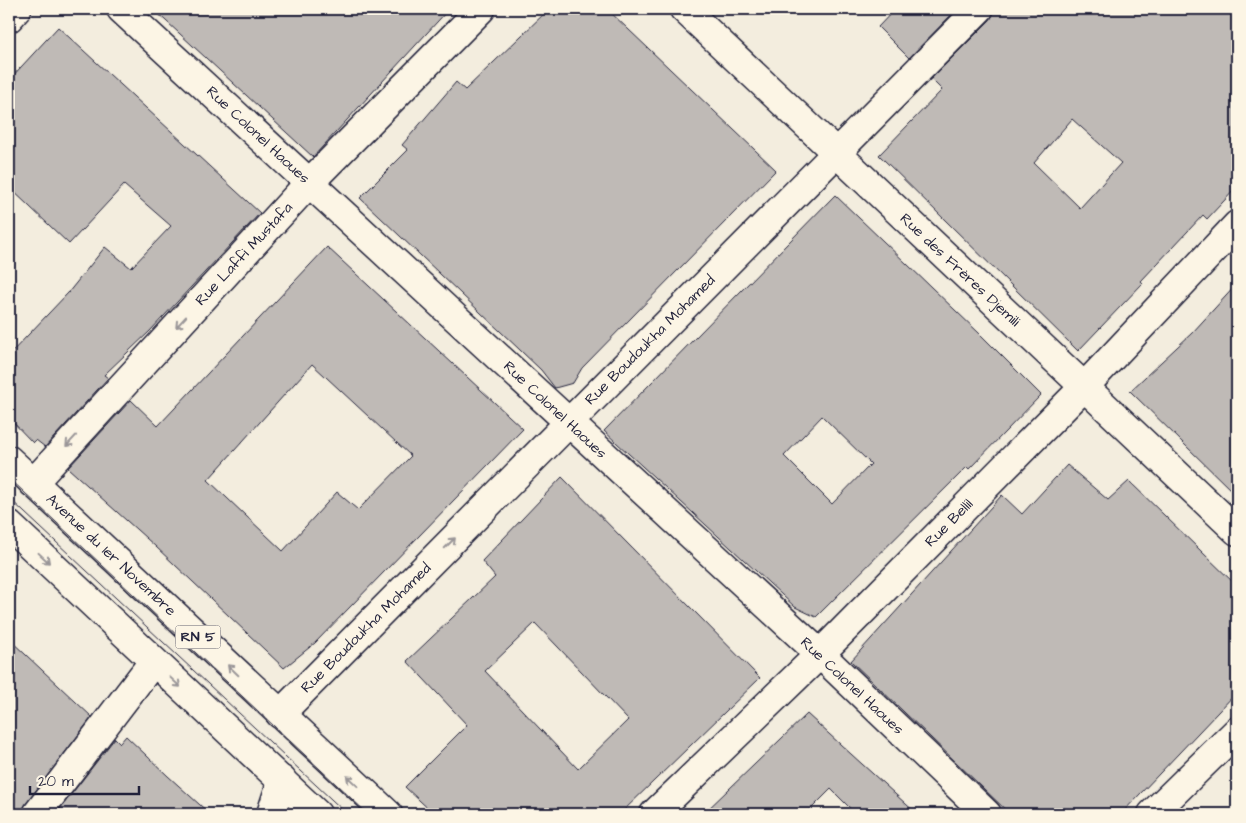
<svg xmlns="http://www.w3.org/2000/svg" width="1246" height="823" viewBox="0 0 1246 823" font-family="'Architects Daughter',sans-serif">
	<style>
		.building { fill: #bfbab6; stroke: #22223b; fill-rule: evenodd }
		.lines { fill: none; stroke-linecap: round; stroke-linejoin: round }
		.minor-casing { stroke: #22223b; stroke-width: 31 }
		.major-casing { stroke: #22223b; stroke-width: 31 }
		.minor { stroke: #fcf5e5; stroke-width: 28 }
		.major { stroke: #fcf5e5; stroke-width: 28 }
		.tram { stroke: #22223b; stroke-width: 1 }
		.oneway { stroke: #9a9698 }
		.labels { text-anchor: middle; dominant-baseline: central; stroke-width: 4.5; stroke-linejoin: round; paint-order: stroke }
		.shield { fill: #fcf5e5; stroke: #63616e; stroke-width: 1 }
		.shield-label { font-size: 14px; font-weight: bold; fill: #22223b }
		.street-label { font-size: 15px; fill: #22223b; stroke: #fcf5e5 }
	</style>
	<rect width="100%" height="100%" fill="#f3edde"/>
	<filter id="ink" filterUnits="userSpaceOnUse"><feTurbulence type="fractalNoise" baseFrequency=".02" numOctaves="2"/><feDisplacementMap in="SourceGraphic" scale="10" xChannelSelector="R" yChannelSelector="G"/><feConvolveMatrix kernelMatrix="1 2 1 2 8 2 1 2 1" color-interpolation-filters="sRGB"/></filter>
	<g filter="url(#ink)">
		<path class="building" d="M153,9H449L313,157Z
			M549,9H607L776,170L582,368L573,383L555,388L541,370L360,198L408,150L402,145L456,82L465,90Z
			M895,9H957L909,58L878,27Z
			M994,9H1237V187L1207,219L1203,215L1141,281L1143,283L1078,351L879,155L942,90L931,79L990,20L994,13ZM1072,119L1121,163L1080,208L1034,163Z
			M58,27L260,213L150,331L104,375L108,378L45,447L36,440L33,443L9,418V355L68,293L105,247L131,268L171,226L124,185L69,244L9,187V80Z
			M835,195L979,333L1041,395L969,469L967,467L816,617L795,607L604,431ZM822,416L871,464L832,504L784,456Z
			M327,247L523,429L315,643L284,668L156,547L68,468L131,400L158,426ZM312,364L411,456L358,510L337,492L283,551L208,480Z
			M1237,284V496L1130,391L1192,333Z
			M1067,465L1108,500L1129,481L1237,586V692L1121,814H1010L851,661L1002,495L1022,514Z
			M562,477L760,678L620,814H434L405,787L467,725L407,661L495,577L482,561ZM535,623L628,720L578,769L485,671Z
			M9,639L92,717L25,805L22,814H9Z
			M807,714L917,814H856L831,789L806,814H703Z
			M126,736L168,776L210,814H56L115,738L120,743Z"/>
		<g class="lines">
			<g class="minor-casing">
				<path id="minor" d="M121,9L820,654L987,814
					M684,9L1237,531
					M9,18L17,9
					M33,483L309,183L481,9
					M280,714L979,9
					M37,814L153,662
					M271,814L282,780
					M654,814L820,654L1084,387L1237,225
					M1152,814L1237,731"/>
			</g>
			<g class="major-casing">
				<path id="major" d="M9,460L388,814
					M9,525L317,814"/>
			</g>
			<use href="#minor" class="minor"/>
			<use href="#major" class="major"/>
			<path class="tram" d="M9,478L368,814
				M9,498L347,814"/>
		</g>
		<defs><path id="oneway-shaft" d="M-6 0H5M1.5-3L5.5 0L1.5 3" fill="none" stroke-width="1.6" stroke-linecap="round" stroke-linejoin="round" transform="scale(1.25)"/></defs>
		<g class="oneway">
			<use href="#oneway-shaft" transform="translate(181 322) rotate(133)"/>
			<use href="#oneway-shaft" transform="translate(71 441) rotate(133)"/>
			<use href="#oneway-shaft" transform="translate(450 543) rotate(-45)"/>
			<use href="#oneway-shaft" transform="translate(44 558) rotate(43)"/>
			<use href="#oneway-shaft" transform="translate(233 670) rotate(-136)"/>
			<use href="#oneway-shaft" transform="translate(175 682) rotate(43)"/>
			<use href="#oneway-shaft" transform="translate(352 781) rotate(-137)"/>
		</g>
	</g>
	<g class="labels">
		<rect class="shield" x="175.5" y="625.5" width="45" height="23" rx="4"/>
		<g class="shield-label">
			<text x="198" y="637">RN 5</text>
		</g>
		<g class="street-label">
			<text transform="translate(258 135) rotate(43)">Rue Colonel Haoues</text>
			<text transform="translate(244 254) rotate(-47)">Rue Laffi Mustafa</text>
			<text transform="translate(960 270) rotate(43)">Rue des Frères Djemili</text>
			<text transform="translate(650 340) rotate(-45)">Rue Boudoukha Mohamed</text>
			<text transform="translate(555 410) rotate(43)">Rue Colonel Haoues</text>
			<text transform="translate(949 523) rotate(-45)">Rue Bellil</text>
			<text transform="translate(111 555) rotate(43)">Avenue du 1er Novembre</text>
			<text transform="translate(366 628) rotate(-45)">Rue Boudoukha Mohamed</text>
			<text transform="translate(852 686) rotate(43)">Rue Colonel Haoues</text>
		</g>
	</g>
	<rect width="1246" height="823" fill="none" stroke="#fcf5e5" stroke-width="30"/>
	<rect x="15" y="15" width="1216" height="793" fill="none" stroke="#22223b" stroke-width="2" filter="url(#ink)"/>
	<path d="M30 786v8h109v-8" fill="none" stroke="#22223b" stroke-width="2.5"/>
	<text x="38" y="786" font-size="15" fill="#22223b" stroke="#fcf5e5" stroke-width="4" paint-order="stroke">20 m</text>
</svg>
